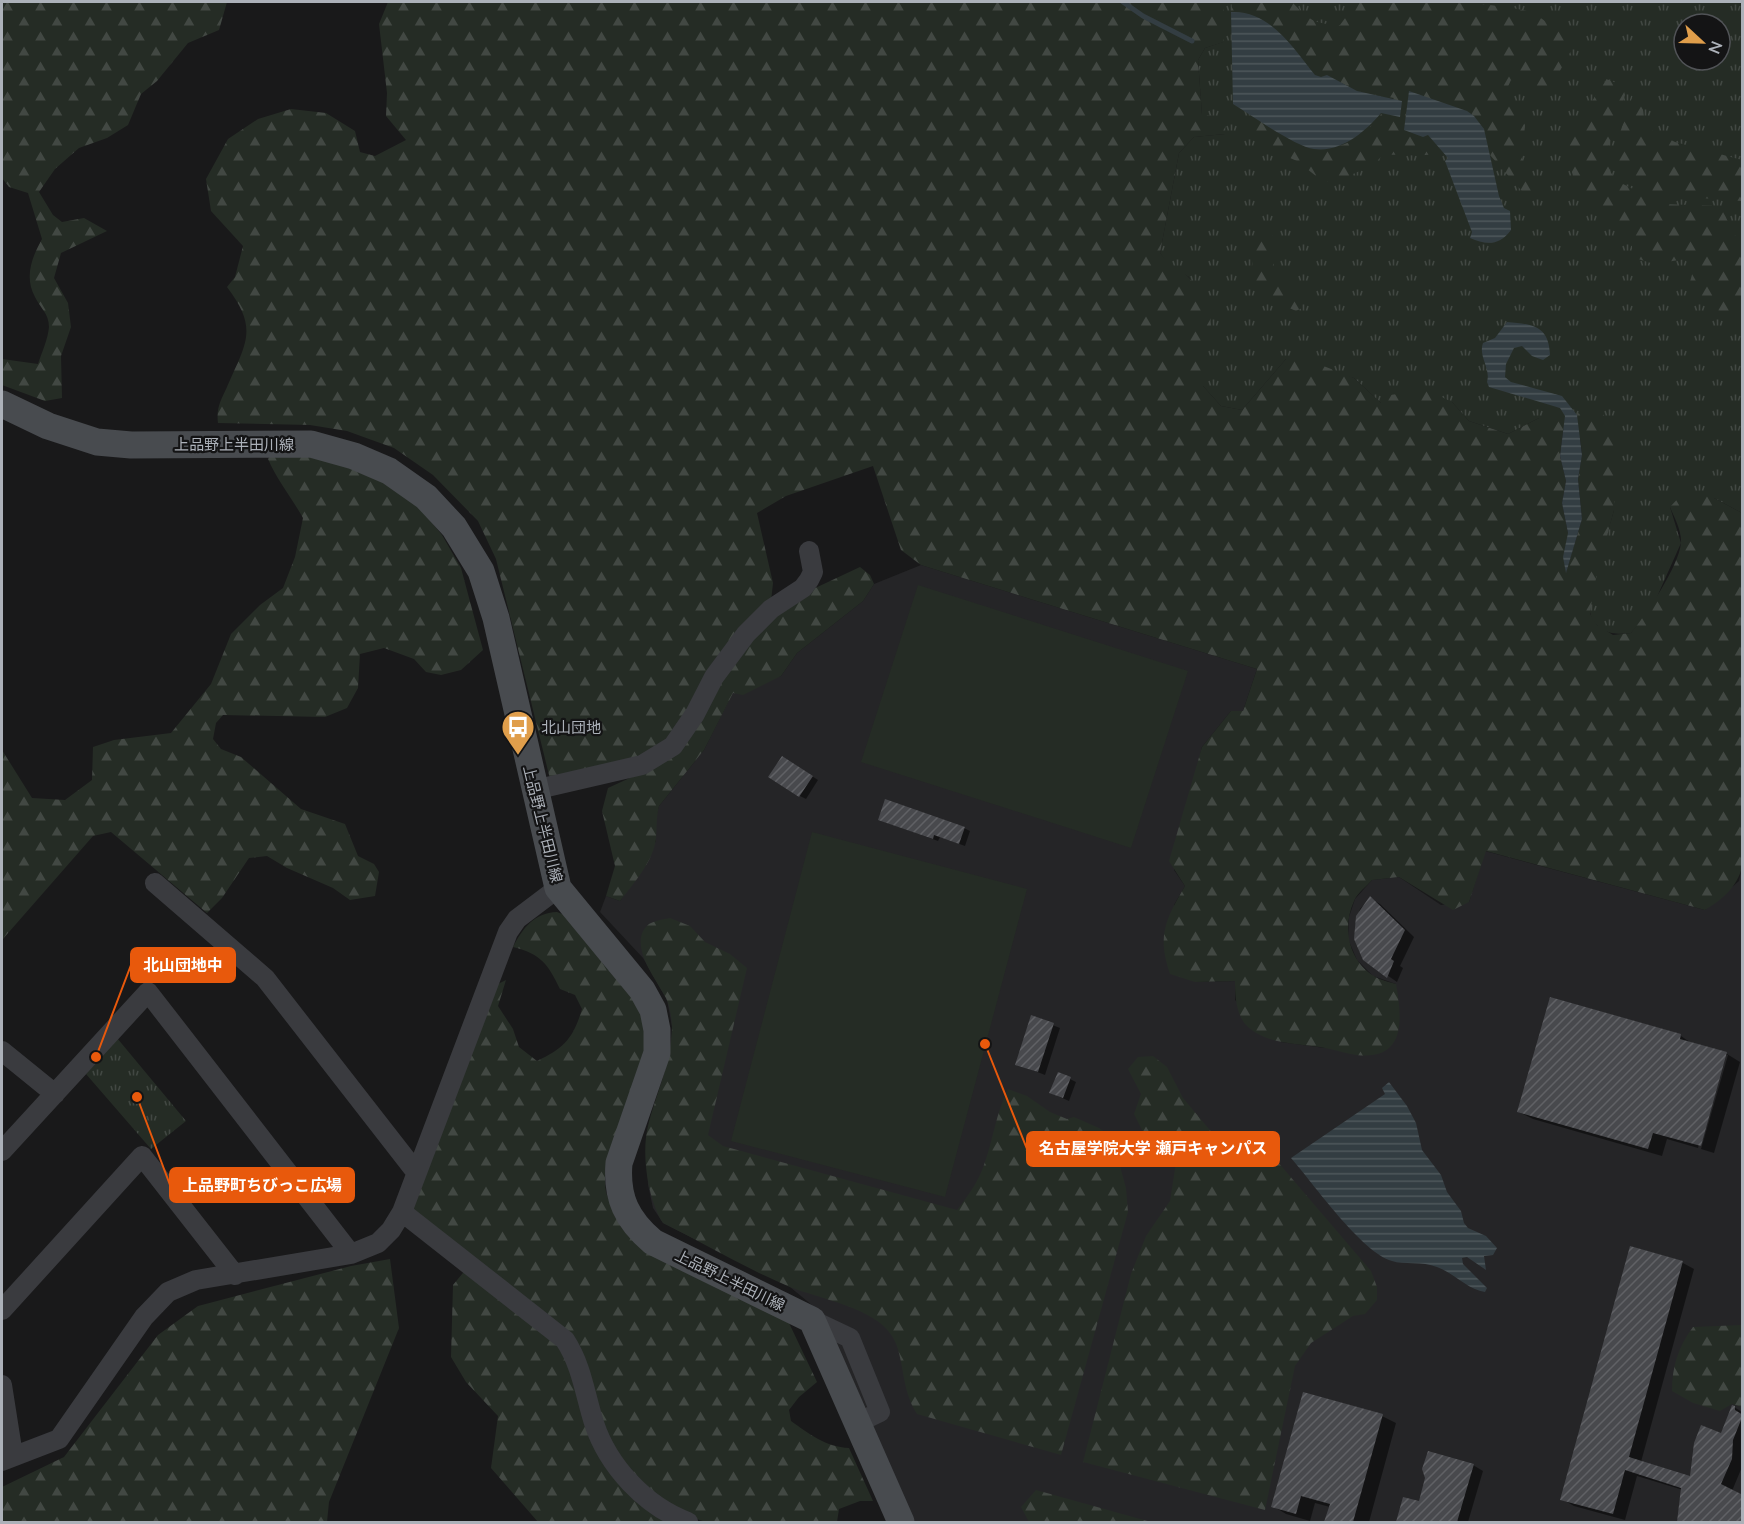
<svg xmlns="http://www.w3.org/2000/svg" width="1744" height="1524" viewBox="0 0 1744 1524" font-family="Mulish,'Noto Sans JP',sans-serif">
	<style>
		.built { fill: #252527 }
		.grass { fill: url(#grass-tufts); fill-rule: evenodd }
		.forest { fill: url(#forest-firs) }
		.garden { fill: #252c25 }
		.water { fill: url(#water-rules) }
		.shadow { fill: #0007 }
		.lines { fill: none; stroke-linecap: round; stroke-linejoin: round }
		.stream { stroke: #333d42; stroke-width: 5 }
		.building { fill: url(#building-hatch) }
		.street { stroke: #3a3b3f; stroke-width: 20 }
		.secondary { stroke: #484b4f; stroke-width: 27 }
		.labels { text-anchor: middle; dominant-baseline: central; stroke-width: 4.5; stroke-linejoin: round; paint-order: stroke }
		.street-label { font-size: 15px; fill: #acb1b9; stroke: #141415 }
		.poi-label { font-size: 15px; fill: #acb1b9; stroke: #141415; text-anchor: start }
		.leader { fill: none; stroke: #e8590c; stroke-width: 2 }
		.callout-dot { fill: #e8590c; stroke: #141415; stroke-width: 2 }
		.callout { fill: #e8590c; stroke: #e8590c; stroke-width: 2 }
		.callout-label { font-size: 16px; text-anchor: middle; font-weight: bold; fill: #fff }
	</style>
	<defs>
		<pattern id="grass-tufts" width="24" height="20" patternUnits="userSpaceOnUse" patternTransform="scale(1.5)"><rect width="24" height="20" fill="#252c25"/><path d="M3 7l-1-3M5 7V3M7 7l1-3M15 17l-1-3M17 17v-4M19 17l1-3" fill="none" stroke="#424843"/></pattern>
		<pattern id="forest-firs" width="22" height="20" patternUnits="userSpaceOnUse" patternTransform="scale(1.5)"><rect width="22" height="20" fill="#252c25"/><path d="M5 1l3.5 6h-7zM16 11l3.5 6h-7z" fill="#424843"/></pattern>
		<pattern id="water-rules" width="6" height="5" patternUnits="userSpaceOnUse" patternTransform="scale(1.5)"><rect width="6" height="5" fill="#333d42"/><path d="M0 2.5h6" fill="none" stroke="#4e575b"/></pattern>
		<pattern id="building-hatch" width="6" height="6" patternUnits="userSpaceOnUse" patternTransform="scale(1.5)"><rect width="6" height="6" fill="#48494d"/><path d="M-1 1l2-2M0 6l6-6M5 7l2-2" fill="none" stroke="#606165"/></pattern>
	</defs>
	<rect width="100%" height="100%" fill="#19191a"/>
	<path class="built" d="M921,565L1257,669L1243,711H1231L1202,747L1174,870L1185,886L1174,905L1195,982L1235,981V1000L1281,1042L1325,1048L1396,984L1373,976L1357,960L1348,939L1349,917L1355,899L1372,880L1399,877L1441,905L1469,902L1485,851L1705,910L1739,881L1742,867V1522H913L813,1306L790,1287L663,1223L653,1208L648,1185L646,1138L669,1059L672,1027L667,1000L643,958L600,912L606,896L620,901L656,841V817L659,806L704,750L733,692L781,676L797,653L863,601L874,584Z"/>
	<path class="grass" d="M1224,2H1742V513L1714,498L1670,507L1681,543L1652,608L1631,633C1616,635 1599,634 1591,616C1585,601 1609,530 1614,510L1581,438L1539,418L1508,434L1469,421L1452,402L1381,403L1354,378L1286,359L1242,410L1221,406L1203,386V365L1210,319L1189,277L1169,265L1160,253L1179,153L1194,137L1225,134L1202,115L1198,60L1205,48L1223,42ZM1684,24H1720V60H1684Z
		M117,1038L186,1121L151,1149L86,1074Z"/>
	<path class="forest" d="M2,2H227L219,30L188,43L157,81L141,94L128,125L107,138L79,148L55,169L39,192L53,215L62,222L84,218L107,231L61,253L54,278L68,303L71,327L61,356L62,398L45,401L2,385V359L38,364C42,352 48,339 49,327C49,313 40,308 35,297C24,277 32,257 42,239L28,193L9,187L2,178Z
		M388,2H1224V42L1205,48L1198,60L1202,115L1226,117L1225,134L1194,137L1179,153L1160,253C1170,266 1183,270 1191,280C1197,287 1204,295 1208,303C1216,321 1203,365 1203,386L1221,406L1242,410L1286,359L1298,356L1354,378L1381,403L1390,395L1427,390L1452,402L1469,421L1508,434L1539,418L1565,416L1560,456L1566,481L1562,503L1568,533L1566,572L1582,519L1578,479L1582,454L1577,415L1588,403L1600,411L1615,428L1618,446L1614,510L1594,585L1590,614L1597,625L1613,635L1631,633C1646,615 1679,566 1681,543C1682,531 1674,517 1670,507L1685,491L1714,498L1742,513V867C1737,887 1723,899 1705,910L1486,851L1469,902L1453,910L1399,877L1372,880C1367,886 1357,893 1354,901C1342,927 1348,960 1374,976C1380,980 1389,982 1396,984C1402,1018 1407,1061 1356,1055C1344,1053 1332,1049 1320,1047C1294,1043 1265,1044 1246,1025C1236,1014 1235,995 1235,981L1195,982L1170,974C1157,936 1165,920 1185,886L1169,861L1202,747L1231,711H1243L1257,669L921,565L901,550L873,466L786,496L757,513L773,583L771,601L671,737L642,756L550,779L496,559L478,521L433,475L394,448L347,431L310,425L218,423C216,408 221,400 227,387C246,343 259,329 227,287L235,277L243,246L211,211L206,179L228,139L258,119L291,109L326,113L355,131L360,152L375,156L406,140L386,116L387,93L379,24Z
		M1232,2H1292C1309,20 1314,24 1340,25L1357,2C1399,2 1500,0 1533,13C1547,21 1557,32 1571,39L1572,49L1541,105L1525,85L1511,80L1505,93L1525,125L1522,160L1529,180L1542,192L1527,197L1490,155L1484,129L1410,91L1404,129L1428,134L1439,147L1438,152C1428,158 1397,154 1383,155L1373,165L1333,183L1321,180L1297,161L1258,144L1247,134L1254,117C1292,139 1321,165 1364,133C1375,124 1384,109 1394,98L1357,91L1328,76L1321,77L1315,75C1293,48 1270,10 1231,12Z
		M1606,79L1622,85L1625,95L1606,154L1611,173L1621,183L1663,204L1719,206C1730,221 1729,230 1742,244V312C1714,313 1707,309 1688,289L1693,271L1685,259L1654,264L1632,257V241C1620,228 1605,219 1593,207C1577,190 1568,167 1565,144Z
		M1633,95L1642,100L1645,127L1675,142L1742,160V201L1659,195L1618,170L1612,156Z
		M1268,230L1273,235L1274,275L1297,297L1302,308L1296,311C1251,292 1245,285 1258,237Z
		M272,454H313L385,481L418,506L442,535L461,568L483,650L461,670L441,675L426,672L414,659L384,648L360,654L358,688L347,708L325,717L223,715L216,723L213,739L221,749L241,757L301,809L345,824L358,856L374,864L379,872L375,896L350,900L333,888L287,868L267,856L249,858L222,898L207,913L111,832L93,836L2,940V750L32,798L65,800L92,780L93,747L114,740L171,733L211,684L231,634L260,605L283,588L295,557L303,518C292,498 277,480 268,459Z
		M860,567L870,575L874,584L863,601L797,653L781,676L743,695L733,693L704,750L659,806C656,818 657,828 656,839C653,862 633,884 620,901L606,896L615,866L602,811L608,788L658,765L726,670L772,617L811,590Z
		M557,912L572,918C595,947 636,987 644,1023C656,1077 597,1145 606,1192C608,1199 612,1207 615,1214L789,1323L817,1382L799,1397L789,1410L791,1421C809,1434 826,1447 849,1448L873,1501H860L839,1509L837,1522H706L684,1515L642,1486L608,1444L582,1358L410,1207L498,984L506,980L498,1006L513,1029L519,1047L537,1061C564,1048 573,1039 582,1009L575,995L560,989C548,964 541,954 513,947C523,928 534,913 557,912Z
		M670,918L690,926L705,942L730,954L747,968L708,1135L723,1146L957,1210C968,1196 978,1182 984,1165C993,1140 996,1113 1008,1089L1027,1096L1050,1112L1067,1119L1074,1117L1099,1128L1112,1137L1126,1188L1128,1212L1061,1455L917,1414C900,1388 905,1356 892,1336C875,1308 820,1299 790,1287C747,1269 705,1244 663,1223C648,1200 641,1154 648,1126C656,1094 671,1064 672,1029C672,1020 670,1006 666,998C657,980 626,943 649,924C654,921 664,919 670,918Z
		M1153,1056L1167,1067L1183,1098L1214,1135L1229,1145L1271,1154L1371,1271L1377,1287V1300L1365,1314L1353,1316L1311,1343L1295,1366L1265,1510L1083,1462L1131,1274L1146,1236L1170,1201L1177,1156L1162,1139L1144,1134L1134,1114L1141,1094L1128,1069L1138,1057Z
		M390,1259L399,1328L329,1502L327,1522H2V1487L64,1457L158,1335L198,1306L351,1266Z
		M467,1268L560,1342L592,1432L676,1522H538L491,1468L498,1416L466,1382L451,1357L453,1285Z
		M1742,1325V1407L1732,1404L1720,1411L1693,1403L1672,1391C1672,1367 1678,1347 1693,1327Z
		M1036,1490L1151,1522H1029L1021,1507Z"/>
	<path class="garden" d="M918,585L1188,671L1131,848L861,762Z
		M812,832L1027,889L945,1197L731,1141Z"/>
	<path class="water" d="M1231,12C1270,10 1293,48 1315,75L1321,77L1327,75L1357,91L1402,101L1400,117L1381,113C1366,131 1341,153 1314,149C1296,147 1251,115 1233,104Z
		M1409,91L1467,111L1474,116L1484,129L1499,196L1504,208L1510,211L1511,230C1499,246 1486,245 1470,238L1472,232L1445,161L1448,158L1428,135L1423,137L1404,130Z
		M1507,322C1533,324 1549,326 1550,355L1543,360L1532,356L1522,346L1514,348L1506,364L1505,377L1511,382L1562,396L1577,415L1582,455L1578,479L1582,519L1566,573L1563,557L1568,533L1562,503L1566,481L1560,456L1565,416L1560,408L1489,387L1487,382C1491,368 1478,356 1483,343L1495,338Z
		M1389,1082L1407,1106L1416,1123L1422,1150L1441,1175L1447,1192L1461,1211L1464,1223L1468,1228L1486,1236L1497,1248L1493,1255L1484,1256L1486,1270L1467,1257L1462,1258L1463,1264L1487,1288L1485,1292C1468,1290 1454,1273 1437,1267C1422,1261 1404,1265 1392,1261C1362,1253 1313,1183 1291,1158L1385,1094L1382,1088Z"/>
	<path class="shadow" d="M789,761L818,780L806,799L800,796Z
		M885,822L964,828L970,831L965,846L940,837L938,841Z
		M1370,898L1380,904L1414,937L1400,966L1403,968L1397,982L1364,959L1359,950L1355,927L1360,909Z
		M1032,1017L1060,1028L1045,1075L1017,1064Z
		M1681,1036L1694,1045L1727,1054L1740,1062L1714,1153L1701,1149L1728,1055H1725L1698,1148L1667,1139L1662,1156L1533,1119L1519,1112Z
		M1070,1079L1076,1082L1069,1101L1051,1093Z
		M1632,1248L1683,1263L1694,1269L1641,1462L1691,1478L1722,1435L1734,1407L1742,1412V1467L1732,1491L1742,1496V1522H1678L1683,1490L1637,1476L1625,1520L1574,1506L1562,1499Z
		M1382,1416L1396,1423L1369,1522H1329L1327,1521L1330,1507L1315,1503L1310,1521L1286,1514L1273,1506Z
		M1473,1465L1483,1471L1468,1522H1397L1404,1498L1420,1503Z"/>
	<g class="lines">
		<path class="stream" d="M1123,2L1143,16L1192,41"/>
	</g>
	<path class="building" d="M782,756L813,776L799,797L768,777Z
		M885,799L965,827L959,844L934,835L933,839L878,820Z
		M1370,896L1405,930L1391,959L1394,961L1387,978L1363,960L1354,939L1356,916Z
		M1550,997L1681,1034L1680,1039L1727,1052L1701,1146L1653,1133L1648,1149L1517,1112Z
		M1031,1015L1054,1023L1038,1072L1015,1065Z
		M1058,1072L1071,1077L1063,1098L1049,1093Z
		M1630,1246L1683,1261L1629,1457L1690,1476L1694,1443L1701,1425L1721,1433L1732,1405L1735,1406V1410L1743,1415L1733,1440L1732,1459L1721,1484L1743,1495V1522H1677L1681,1488L1625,1470L1613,1514L1560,1500Z
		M1303,1392L1383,1414L1353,1522H1324L1330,1504L1301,1496L1296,1514L1271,1507Z
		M1428,1451L1474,1464L1457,1522H1396L1403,1497L1419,1501L1425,1478L1422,1469Z"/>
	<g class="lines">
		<path class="street" d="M534,790L642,765L673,746L695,714L714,677L746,634L771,609L803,588L809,580L813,572L809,551
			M155,883L265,978L416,1172
			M2,1051L55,1094
			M2,1151L148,992L351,1254
			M402,1212L565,1340C582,1366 585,1395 594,1423C608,1466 645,1506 688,1522
			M2,1310L142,1156L235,1275
			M812,1320L850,1338L880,1412L857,1423
			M2,1385L13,1455
			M2,1461L59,1439L144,1317L168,1292L196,1280L351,1254L378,1243L391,1230L402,1212L508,932L517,919L558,888"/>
		<path class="secondary" d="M2,404L48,426L97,442L131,445L311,444L354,456L389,471L426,497L454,527L481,571L496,618L558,888L642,990L653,1010L657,1030V1053L619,1163C616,1198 627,1220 653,1242L812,1320L901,1522"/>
	</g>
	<defs>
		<g id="bus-pin" transform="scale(1.725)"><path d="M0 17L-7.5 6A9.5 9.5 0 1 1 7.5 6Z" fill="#e09e4b" stroke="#141415"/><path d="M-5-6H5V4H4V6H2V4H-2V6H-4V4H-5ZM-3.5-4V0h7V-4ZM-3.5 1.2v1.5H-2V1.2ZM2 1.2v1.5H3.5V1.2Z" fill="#fff"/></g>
	</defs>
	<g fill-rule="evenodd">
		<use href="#bus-pin" x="518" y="727"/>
	</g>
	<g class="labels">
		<g class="street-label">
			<text x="234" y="444">上品野上半田川線</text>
			<text transform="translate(543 824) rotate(76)">上品野上半田川線</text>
			<text transform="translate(730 1280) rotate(26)">上品野上半田川線</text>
		</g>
		<g class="poi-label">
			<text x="541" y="727">北山団地</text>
		</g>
	</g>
	<path class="leader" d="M96 1057L131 965M985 1044L1027 1149M137 1097L170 1185"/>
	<g class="callout-dot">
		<circle cx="96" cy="1057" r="6"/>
		<circle cx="985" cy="1044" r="6"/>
		<circle cx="137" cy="1097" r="6"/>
	</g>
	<g class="callout">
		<rect x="131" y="948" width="104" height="34" rx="6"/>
		<rect x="1027" y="1132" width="252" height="34" rx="6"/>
		<rect x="170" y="1168" width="184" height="34" rx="6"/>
	</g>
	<g class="callout-label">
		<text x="183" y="971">北山団地中</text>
		<text x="1153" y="1154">名古屋学院大学 瀬戸キャンパス</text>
		<text x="262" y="1191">上品野町ちびっこ広場</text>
	</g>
	<rect width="1744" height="1524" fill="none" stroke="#acb1b9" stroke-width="6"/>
	<g transform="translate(1702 42) rotate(112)"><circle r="28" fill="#141415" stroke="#515357" stroke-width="1.5"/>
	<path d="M0-4.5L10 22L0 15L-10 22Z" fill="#e09e4b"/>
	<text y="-9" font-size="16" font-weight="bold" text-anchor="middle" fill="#acb1b9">N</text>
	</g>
</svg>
